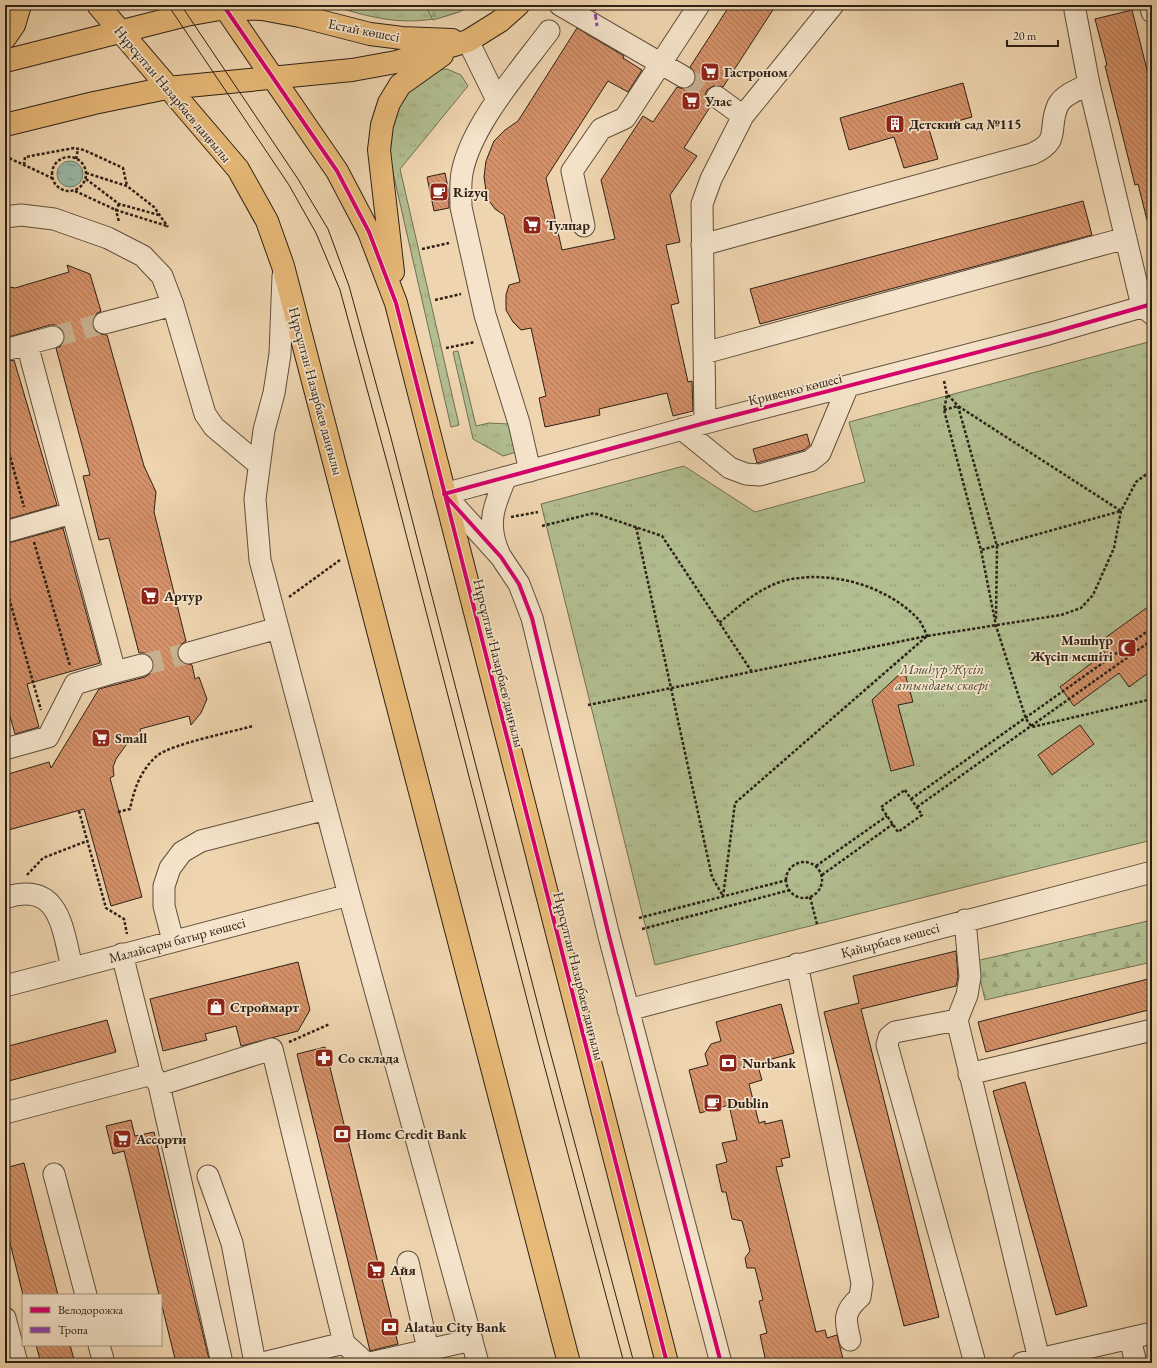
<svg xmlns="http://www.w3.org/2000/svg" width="1157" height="1368" viewBox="0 0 1157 1368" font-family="'EB Garamond',serif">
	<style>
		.grass { fill: url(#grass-tufts); stroke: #707053 }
		.forest { fill: url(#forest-firs); stroke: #707053 }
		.water { fill: url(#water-ripples); stroke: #6e7c6d }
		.building { fill: url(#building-back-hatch); stroke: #2d2116 }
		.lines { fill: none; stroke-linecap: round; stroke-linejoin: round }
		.minor-tunnel { stroke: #c8b190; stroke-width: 21; stroke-dasharray: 21 10; stroke-linecap: butt }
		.minor-casing { stroke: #5e4e3c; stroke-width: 23 }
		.major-casing { stroke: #2d2116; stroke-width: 24 }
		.path { stroke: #2d2116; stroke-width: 2.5; stroke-dasharray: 3 2; stroke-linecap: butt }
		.minor { stroke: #f5e4cb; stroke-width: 21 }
		.major { stroke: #e8ba78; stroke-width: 22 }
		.tram { stroke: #2d2116; stroke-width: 1 }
		.quiet { stroke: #8e44ad; stroke-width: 3; stroke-dasharray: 6 3; stroke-linecap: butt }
		.cycleway-casing { stroke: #f5e4cb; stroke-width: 6 }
		.cycleway { stroke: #d6006c; stroke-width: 4 }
		.labels { text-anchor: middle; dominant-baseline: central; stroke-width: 3.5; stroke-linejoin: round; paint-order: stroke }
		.street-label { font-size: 14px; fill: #2d2116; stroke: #f5e4cb }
		.poi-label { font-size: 14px; font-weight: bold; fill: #2d2116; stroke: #f5e4cb; text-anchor: start }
		.park-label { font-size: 14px; font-style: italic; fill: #4e4834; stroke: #f5e4cb }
	</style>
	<defs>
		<pattern id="grass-tufts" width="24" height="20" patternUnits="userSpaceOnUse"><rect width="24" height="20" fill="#b2be90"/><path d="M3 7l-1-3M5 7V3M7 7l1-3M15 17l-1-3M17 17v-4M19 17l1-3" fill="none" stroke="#99a37b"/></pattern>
		<pattern id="forest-firs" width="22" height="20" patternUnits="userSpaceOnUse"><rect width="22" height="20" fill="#b2be90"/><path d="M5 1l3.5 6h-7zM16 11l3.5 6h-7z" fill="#99a37b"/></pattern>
		<pattern id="water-ripples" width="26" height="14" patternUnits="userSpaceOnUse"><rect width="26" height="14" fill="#9ab9a7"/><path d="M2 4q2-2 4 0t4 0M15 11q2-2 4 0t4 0" fill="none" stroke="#7e9687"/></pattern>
		<pattern id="building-back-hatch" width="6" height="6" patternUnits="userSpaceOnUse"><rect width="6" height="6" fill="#d59169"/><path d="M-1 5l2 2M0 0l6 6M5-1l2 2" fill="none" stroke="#ad7655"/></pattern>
	</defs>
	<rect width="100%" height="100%" fill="#efd5af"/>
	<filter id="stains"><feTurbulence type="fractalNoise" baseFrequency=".005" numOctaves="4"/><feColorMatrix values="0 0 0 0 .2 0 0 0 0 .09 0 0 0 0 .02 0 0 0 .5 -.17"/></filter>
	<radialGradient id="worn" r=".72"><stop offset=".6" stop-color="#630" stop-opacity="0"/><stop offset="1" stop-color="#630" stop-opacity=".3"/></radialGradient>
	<path class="grass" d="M330,5H473C424,31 380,21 330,5Z
		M447,69L461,75L468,86L400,169L459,425L451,427L389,155C390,122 393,100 422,80C431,74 436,70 447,69Z
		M1152,341V840L655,965L541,504L684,466L755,512L865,482L849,422Z
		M458,351L476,426L489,423L509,424L520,451L503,456L473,439L453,352Z"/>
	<path class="forest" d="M425,5H473L459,12L433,20Z
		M1152,920V962L985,1000L976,961Z"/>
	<path class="water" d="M57 174a13 13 0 1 1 26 0a13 13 0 1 1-26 0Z"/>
	<path class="building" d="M730,5H776L723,87L713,86L707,90L705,95L706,101L710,107L684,148L697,156L670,195L680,242L666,245L679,303L671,305L688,382L692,381L693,411L673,416L667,393L599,409L600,415L545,427L539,398L546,396L531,328L521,330L513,322L506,310V295L509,285L520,282L504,215L495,209L487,198L484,177L486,161L494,141L505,130L518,121L577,28L624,56L623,58L642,70L628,92L608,81L546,178L562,250L615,239L601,180L643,116L653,122L677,87L684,89L690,87L694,83L696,77L690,67Z
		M1132,10L1152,90V220H1147L1138,184L1135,185L1105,66L1107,65L1095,19Z
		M963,83L972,117L929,129L938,159L904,168L894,137L849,150L840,118Z
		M445,173L449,193V208L434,211L427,177Z
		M1083,201L1092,235L760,324L750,289Z
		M67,265L90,274L101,311L96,314L93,319V326L95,331L100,334L107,335L144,466L156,492L154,512L186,641L180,645L178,650L177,656L181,662L192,665L195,679L199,677L207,699L201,713L191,725L189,716L140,729L141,735L126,745L116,759L113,767L114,776L110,778L142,897L111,906L84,809L5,831V775L49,762L51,768L99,689L145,677L151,673L154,668L153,662L150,656L145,653H139L109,538L99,540L83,476L90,475L56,348L61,346L64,340V334L61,328L56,325H50L5,338V286L15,288L69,272Z
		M14,360L57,505L5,520V362Z
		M807,434L810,445L804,450L757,463L753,449Z
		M63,528L100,663L27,684L39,727L15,734L5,699V544Z
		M1152,604V670L1129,687L1119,673L1074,706L1060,687L1105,653L1098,643Z
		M904,670L913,702L898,705L914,765L891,771L872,700Z
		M1080,725L1094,744L1052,775L1038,755Z
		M956,951L958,977L956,986L861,1009L939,1317L904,1326L824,1012L859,1003L853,976Z
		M298,962L310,1010L298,1031L241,1046L236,1026L205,1034L207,1040L163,1051L150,999Z
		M1152,978V1009L986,1052L978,1022Z
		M781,1004L794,1053L757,1063L762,1080L749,1084L759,1123L765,1121V1124L782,1120L790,1157L781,1159L783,1166L776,1167L816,1332L825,1330L827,1338L837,1335L844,1363H780L779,1359L766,1362L760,1335L767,1333L759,1301L763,1300L755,1268H747L745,1258L750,1251L742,1221L732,1219L726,1192H722L716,1165L727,1162L722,1143L737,1140L729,1105L700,1113L689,1070L708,1065L705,1054L711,1044L721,1041L716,1022Z
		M107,1020L116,1052L5,1082V1047Z
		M325,1047L398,1344L370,1351L297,1054Z
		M1025,1082L1087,1306L1056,1315L993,1091Z
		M131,1120L135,1136L154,1132L209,1359L194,1363H176L161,1302V1295H159L124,1151L113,1154L106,1126Z
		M24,1163L58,1295H23L5,1223V1168Z
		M36,1345H70L75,1363H41Z"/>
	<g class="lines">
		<path class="minor-tunnel" d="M684,77L717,97
			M53,337L104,323
			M142,665L189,653"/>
		<g class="minor-casing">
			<path id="minor" d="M560,5L684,77
				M1074,5L1089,84L1142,306L1152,314
				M1150,5L1152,12
				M468,41L497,100
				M717,97L743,116
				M5,217L21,215L54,219L108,238L143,256L162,276L173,305L205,414L214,427L258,464
				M584,226L572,171L601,129L625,118L699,5
				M702,245L1032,154C1062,141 1047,129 1058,105C1063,95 1079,89 1089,84
				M283,276L280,354L274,393L264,430L255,499L260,560L349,895L478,1363
				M104,323L173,305
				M27,344L115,672L142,665
				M5,350L53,337
				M704,353L1126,238
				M705,423L702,204L711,179L743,116L833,5
				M682,429L730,468L746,474L760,475L810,461L820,453L848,386
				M530,471L519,423L485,315L461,207C461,196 460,184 462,173C471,125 520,70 549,31
				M5,532L72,513
				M499,553C486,524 494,505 506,477
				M189,653L278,628
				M5,749L48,737L75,684L115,672
				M5,898C60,880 62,928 72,967
				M965,920L970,977L967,995L957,1020L895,1032L889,1037L887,1045L975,1363
				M173,941L164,906V886L170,868L182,852L201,841L326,809
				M122,954L152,1074
				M797,964L862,1283L860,1297C843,1312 845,1319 850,1340
				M5,986L349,895
				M628,1010L1152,872
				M957,1020L1039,1359
				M969,1074L1152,1030
				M159,1085L272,1049L344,1343
				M5,1113L152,1074L159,1085L222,1363
				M54,1174L86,1295
				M208,1176L232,1243L255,1363
				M408,1262L428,1349
				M5,1318L17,1363
				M1130,1339L1136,1363
				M99,1345L104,1363
				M263,1363L344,1343L366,1363
				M370,1363L472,1340
				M721,1363L609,936L532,618L519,584L501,557L444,494L705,423L1048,334L1152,304
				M1022,1363L1152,1333"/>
		</g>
		<g class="major-casing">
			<path id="major" d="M98,5L238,169L267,221L283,266L569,1363
				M223,5L337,171L369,232L396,303L667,1363
				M5,38L14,25L20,5
				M5,61L186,15L225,8L262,9L300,16L370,34L402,38L452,40
				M5,125L94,103L167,88L352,70L396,62L468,41L500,21L518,5
				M393,272L379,150L382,125L389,103L400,85L442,55"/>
		</g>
		<path class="path" d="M5,144L9,158L52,178
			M52 174a17 17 0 1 1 34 0a17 17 0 1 1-34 0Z
			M76,159L78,149
			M24,165L25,157L74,148L84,150L123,168L127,186
			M86,173L127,186L154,207L168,227
			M86,179L119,204L159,215
			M75,191L116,210L167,226
			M119,204L116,210L119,222
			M422,249L449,243
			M435,300L461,294
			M446,348L475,342
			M944,381L947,395L944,410L981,550L996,626L1026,719L1032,727L1152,699
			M948,395L958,406L997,546L996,619
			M944,410L958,406L1121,511L981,550
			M5,438L24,507
			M511,517L538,512
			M542,526L594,513L662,536L752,672
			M636,527L712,877L723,896
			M34,542L70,666
			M5,584L41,710
			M289,597L340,560
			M588,705L927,636C925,631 922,624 919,620C887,585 828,569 783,581C759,588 738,607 719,623
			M905,790L922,815L898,832L881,807Z
			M911,799L1152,628
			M917,807L1152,640
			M79,811L106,908L124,919L127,934
			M118,812L130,809C134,789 141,769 158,755C173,744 231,732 253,726
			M786 880a18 18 0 1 1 36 0a18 18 0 1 1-36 0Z
			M816,866L887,816
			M27,875L43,858L87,841
			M822,875L893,824
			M723,897L735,803L927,636L1061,615L1081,608L1093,595L1114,548L1121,511L1136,482L1152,470
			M810,897L817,924
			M639,918L787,880
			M642,929L790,890
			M289,1042L330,1024"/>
		<use href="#minor" class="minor"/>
		<use href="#major" class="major"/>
		<path class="tram" d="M168,5L289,185L316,233L340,290L394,488L538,1042L624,1363
			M181,5L298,179L328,229L349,286L391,438L547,1040L634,1363"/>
		<path class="quiet" d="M594,5L597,26"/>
		<g class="cycleway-casing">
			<path id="cycleway" d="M223,5L337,171L369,232L396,303L667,1363
				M721,1363L609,936L532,618L519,584L501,557L444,494L705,423L1048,334L1152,304"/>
		</g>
		<use href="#cycleway" class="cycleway"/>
	</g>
	<defs>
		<g id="supermarket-square" transform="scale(1)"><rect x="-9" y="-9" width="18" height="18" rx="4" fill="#8f2418" stroke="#f5e4cb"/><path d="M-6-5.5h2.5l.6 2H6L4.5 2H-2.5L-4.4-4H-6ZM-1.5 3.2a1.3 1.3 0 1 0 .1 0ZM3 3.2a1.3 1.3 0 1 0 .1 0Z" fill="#fff"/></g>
		<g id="building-square" transform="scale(1)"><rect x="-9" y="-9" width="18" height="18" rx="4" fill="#8f2418" stroke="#f5e4cb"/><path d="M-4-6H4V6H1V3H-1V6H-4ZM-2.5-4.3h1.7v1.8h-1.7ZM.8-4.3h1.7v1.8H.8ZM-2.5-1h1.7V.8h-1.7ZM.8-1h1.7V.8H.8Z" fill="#fff"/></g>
		<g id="cafe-square" transform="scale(1)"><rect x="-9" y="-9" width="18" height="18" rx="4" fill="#8f2418" stroke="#f5e4cb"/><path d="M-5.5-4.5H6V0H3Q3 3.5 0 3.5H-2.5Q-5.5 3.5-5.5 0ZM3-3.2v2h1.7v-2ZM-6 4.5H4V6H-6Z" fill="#fff"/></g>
		<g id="mosque-square" transform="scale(1)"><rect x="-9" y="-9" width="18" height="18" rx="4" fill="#8f2418" stroke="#f5e4cb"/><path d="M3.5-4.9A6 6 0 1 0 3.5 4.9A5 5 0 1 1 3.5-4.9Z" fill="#fff"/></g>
		<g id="shop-square" transform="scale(1)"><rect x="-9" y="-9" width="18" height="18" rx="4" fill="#8f2418" stroke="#f5e4cb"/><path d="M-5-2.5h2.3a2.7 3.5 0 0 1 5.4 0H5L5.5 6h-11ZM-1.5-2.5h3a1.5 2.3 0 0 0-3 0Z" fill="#fff"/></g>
		<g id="pharmacy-square" transform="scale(1)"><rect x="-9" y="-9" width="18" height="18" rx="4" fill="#8f2418" stroke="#f5e4cb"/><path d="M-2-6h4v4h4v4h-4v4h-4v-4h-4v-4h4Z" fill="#fff"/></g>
		<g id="bank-square" transform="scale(1)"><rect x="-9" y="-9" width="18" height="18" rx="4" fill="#8f2418" stroke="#f5e4cb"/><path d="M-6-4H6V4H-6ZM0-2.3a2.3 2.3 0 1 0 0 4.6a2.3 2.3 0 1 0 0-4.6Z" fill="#fff"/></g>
	</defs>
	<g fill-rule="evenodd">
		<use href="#supermarket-square" x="710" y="72"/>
		<use href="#supermarket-square" x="691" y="101"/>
		<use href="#building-square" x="895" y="124"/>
		<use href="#cafe-square" x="439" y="192"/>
		<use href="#supermarket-square" x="532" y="225"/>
		<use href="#supermarket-square" x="150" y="596"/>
		<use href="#mosque-square" x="1127" y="648"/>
		<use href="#supermarket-square" x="101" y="738"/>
		<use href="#shop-square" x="216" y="1007"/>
		<use href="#pharmacy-square" x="324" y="1058"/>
		<use href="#bank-square" x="728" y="1063"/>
		<use href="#cafe-square" x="713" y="1103"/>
		<use href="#bank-square" x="342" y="1134"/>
		<use href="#supermarket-square" x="122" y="1139"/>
		<use href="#supermarket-square" x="376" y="1270"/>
		<use href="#bank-square" x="390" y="1327"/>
	</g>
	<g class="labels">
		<g class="street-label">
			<text transform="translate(364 30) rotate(11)">Естай көшесі</text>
			<text transform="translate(173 94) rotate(50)">Нұрсұлтан Назарбаев даңғылы</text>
			<text transform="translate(795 389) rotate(-14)">Кривенко көшесі</text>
			<text transform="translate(316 391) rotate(75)">Нұрсұлтан Назарбаев даңғылы</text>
			<text transform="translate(499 663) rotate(76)">Нұрсұлтан Назарбаев даңғылы</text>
			<text transform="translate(177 940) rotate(-15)">Малайсары батыр көшесі</text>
			<text transform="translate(890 940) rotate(-15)">Қайырбаев көшесі</text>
			<text transform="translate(579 976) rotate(76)">Нұрсұлтан Назарбаев даңғылы</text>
		</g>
		<g class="poi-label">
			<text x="724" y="72">Гастроном</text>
			<text x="705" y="101">Улас</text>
			<text x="909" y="124">Детский сад №115</text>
			<text x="453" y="192">Rizyq</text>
			<text x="546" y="225">Тулпар</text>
			<text x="164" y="596">Артур</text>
			<text x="1113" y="640" text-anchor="end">Мәшһүр<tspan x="1113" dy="16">Жүсіп мешіті</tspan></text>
			<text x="115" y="738">Small</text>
			<text x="230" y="1007">Строймарт</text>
			<text x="338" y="1058">Со склада</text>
			<text x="742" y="1063">Nurbank</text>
			<text x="727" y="1103">Dublin</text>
			<text x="356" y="1134">Home Credit Bank</text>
			<text x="136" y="1139">Ассорти</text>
			<text x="390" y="1270">Айя</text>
			<text x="404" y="1327">Alatau City Bank</text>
		</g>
		<g class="park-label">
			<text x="942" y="669">Мәшһүр Жүсіп<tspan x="942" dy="16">атындағы сквері</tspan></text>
		</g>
	</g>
	<rect width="1157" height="1368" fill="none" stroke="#efd5af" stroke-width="20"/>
	<rect x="6" y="6" width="1145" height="1356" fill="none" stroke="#2d2116" stroke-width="2"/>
	<rect x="10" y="10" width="1137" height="1348" fill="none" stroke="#2d2116"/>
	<rect x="22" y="1294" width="140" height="52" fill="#f5e4cb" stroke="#a59683"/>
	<rect x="30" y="1307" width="20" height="6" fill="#d6006c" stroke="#a59683"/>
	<text x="58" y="1314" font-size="12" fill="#2d2116">Велодорожка</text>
	<rect x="30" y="1327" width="20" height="6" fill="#8e44ad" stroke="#a59683"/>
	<text x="58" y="1334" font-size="12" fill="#2d2116">Тропа</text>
	<path d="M1007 40v6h51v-6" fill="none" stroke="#2d2116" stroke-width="2"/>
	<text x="1013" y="40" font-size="12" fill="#2d2116" stroke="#f5e4cb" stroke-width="3" paint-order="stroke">20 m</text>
	<rect width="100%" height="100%" filter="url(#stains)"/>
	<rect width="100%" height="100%" fill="url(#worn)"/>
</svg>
